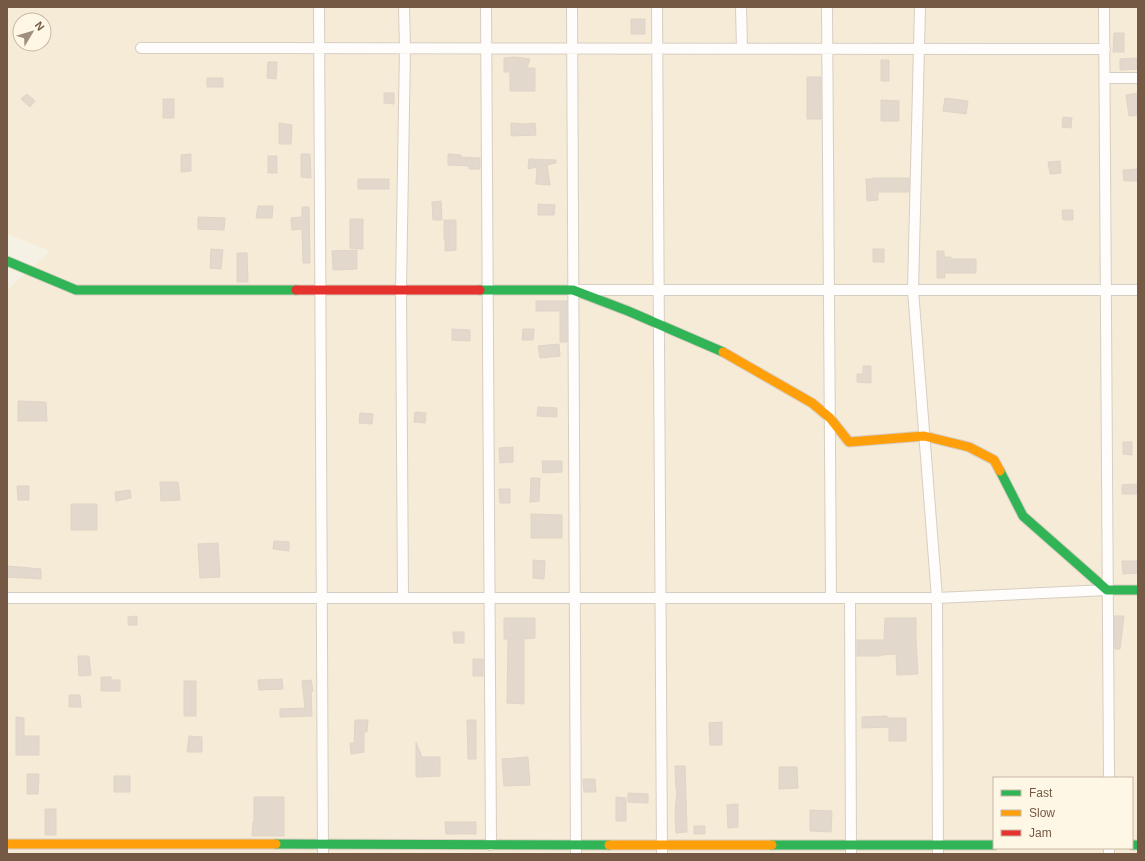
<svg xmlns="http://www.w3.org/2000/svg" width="1145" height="861" viewBox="0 0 1145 861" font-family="Arial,sans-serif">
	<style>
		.residential { fill: #f6ebd6; fill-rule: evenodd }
		.building { fill: #e3d8cc; stroke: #dfd4c7 }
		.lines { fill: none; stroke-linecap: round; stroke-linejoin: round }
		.street-casing { stroke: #d7cec3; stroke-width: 12 }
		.fast-casing { stroke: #d7cdc1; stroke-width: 11 }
		.slow-casing { stroke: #d7cdc1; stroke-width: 11 }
		.jam-casing { stroke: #d7cdc1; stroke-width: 11 }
		.street { stroke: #fefdfb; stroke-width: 10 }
		.fast { stroke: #30b455; stroke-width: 9 }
		.slow { stroke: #ff9f0a; stroke-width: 9 }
		.jam { stroke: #e5322d; stroke-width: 9 }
	</style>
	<rect width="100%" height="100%" fill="#f6f1e5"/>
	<path class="residential" d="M7,7H1138V854H7V290L50,251L7,234ZM20,20H44V44H20ZM994,778H1132V848H994Z"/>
	<path class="building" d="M631,19H645V34H631Z
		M1114,33H1124V52H1113Z
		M515,57L530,59L527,68H535V91H510V72H504V58Z
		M1137,58V69L1120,70V59Z
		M881,60H889V81H881Z
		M268,62H277L276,79L267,78Z
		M807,77H821V119H807Z
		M207,78H223V87H207Z
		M384,93H394V104L384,103Z
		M1138,93V115L1129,116L1126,95Z
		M27,94L35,101L30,107L21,99Z
		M945,98L968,101L966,114L943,111Z
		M163,99H174V118H163Z
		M881,100L899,101V121H881Z
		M1063,117L1072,118L1071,128L1062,127Z
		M279,123L292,125L291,144H279Z
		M511,123L524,124L535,123L536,135L511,136Z
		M191,154V171L181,172V155Z
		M301,154H310L311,178L301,177Z
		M448,154L461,155L460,157L480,158V169H469V166L448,165Z
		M268,156H277V173H268Z
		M529,159L556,160V163L547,165L550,185L536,184L537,167L528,169Z
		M1060,161L1061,173L1050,174L1048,162Z
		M1138,169V181H1124L1123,170Z
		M873,178H909V192H878V200L867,201L866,179H873Z
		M358,179H389V189H358Z
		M441,201L442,220H433L432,202Z
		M538,204L555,205L554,215H538Z
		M258,206H273L272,218H256Z
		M302,207H309L310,263H303L302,229L292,230L291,218L302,217Z
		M1062,210H1073V220H1063Z
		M198,217L225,218L224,230L198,229Z
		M350,219H363V249L350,248Z
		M444,220H456V250L445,251V239H444Z
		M211,249L223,250L221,269L210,268Z
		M873,249H884V262H873Z
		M357,250V269L333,270L332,251Z
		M937,251H944V257H951V259H976V273H945V278H937Z
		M237,253H247L248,282H237Z
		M536,301H567V342H560V311H536Z
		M452,329L470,330V341L452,340Z
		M523,329H534L533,340H522Z
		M559,344L560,356L540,358L538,346Z
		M863,366H871V383L857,382V374H863Z
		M18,401L46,402L47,421H18Z
		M538,407L557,408V417L537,416Z
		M415,412L426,413L425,423L414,422Z
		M360,413L373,414L372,424L359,423Z
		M1123,442H1132V455L1123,454Z
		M513,447V462L500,463L499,448Z
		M542,461H562V472L543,473Z
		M531,478H540L539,501L530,502Z
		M160,482H178L180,500L161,501Z
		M1138,484V494H1122V485Z
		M17,486H29V500H18Z
		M499,489H510V503H500Z
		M130,490L131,498L116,501L115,492Z
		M71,504H97V530H71Z
		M531,514L562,515V538H531Z
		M274,541L289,542V551L273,549Z
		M218,543L220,577L200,578L198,544Z
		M533,560L545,561L544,579L533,578Z
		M1122,561H1138V573L1123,574Z
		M7,566L41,569V579L7,577Z
		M137,616V625H128V617Z
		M1114,616H1124L1120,649H1115Z
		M504,618H535V638L524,639V704L507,703L508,639H504Z
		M885,618H916V640L918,674L897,675L896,654L881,655V656H857V640H884Z
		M453,632H464V643H454Z
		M78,656H89L91,675L79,676Z
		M473,659H483V676H473Z
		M101,677H111V680H120V691H101Z
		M282,679L283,689L259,690L258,680Z
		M311,680L313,691L311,692L312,716L280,717V709L305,708L302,681Z
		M184,681H196V716H184Z
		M69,695H80L81,707H69Z
		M887,716V718H906V741H889V727L862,728V717Z
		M16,717L24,718V736H39V755H16Z
		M355,720H368L367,732H364V752L351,754L350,743H354Z
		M467,720H476V759H468Z
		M722,722V745H710L709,723Z
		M189,736L202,737V752H187Z
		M416,742L422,757H440V776L416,777Z
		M528,757L530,785L504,786L502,759Z
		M675,766H685L687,832L676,833L675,814L677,789H676Z
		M779,767H797L798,788L779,789Z
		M27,774H39L38,794H27Z
		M114,776H130V792H114Z
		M583,779H595L596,792H584Z
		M628,793L648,794V803L628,802Z
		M254,797H284V836H252L253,822H254Z
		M616,797L626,798V821H616Z
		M738,804V827L728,828L727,805Z
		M45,809H56V835H45Z
		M810,810L832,811L831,832L810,831Z
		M445,822H476V834H446Z
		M694,826H705V834H694Z"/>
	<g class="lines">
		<g class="street-casing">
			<path id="street" d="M319,7L323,854
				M486,7L491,845
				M572,7L576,854
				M657,7L662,854
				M741,7L742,49
				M827,7L831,598
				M920,7L913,290L937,598L938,854
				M1104,7L1109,778
				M141,48L1105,49
				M1105,78H1138
				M579,290H1138
				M7,598H937L1107,590
				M403,598L401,290L405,48L404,7
				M850,598L851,854
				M1109,848V854"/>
		</g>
		<g class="fast-casing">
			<path id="fast" d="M7,261L76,290H296
				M480,290H573L628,311L723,352
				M1000,471L1023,516L1107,590H1138
				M276,844L609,845
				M772,845H994
				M1132,845H1138"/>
		</g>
		<g class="slow-casing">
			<path id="slow" d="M723,352L812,403L830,418L849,442L924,436L969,447L994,460L1000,471
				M7,844H276
				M609,845H772"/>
		</g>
		<g class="jam-casing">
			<path id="jam" d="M296,290H480"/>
		</g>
		<use href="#street" class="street"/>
		<use href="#fast" class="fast"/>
		<use href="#slow" class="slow"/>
		<use href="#jam" class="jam"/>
	</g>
	<rect width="1145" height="861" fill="none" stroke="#755944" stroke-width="16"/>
	<rect x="993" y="777" width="140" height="72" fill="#fff7e5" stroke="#c8b8a5"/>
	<rect x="1001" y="790" width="20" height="6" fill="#30b455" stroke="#c8b8a5"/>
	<text x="1029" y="797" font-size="12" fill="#755944">Fast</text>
	<rect x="1001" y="810" width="20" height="6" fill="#ff9f0a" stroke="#c8b8a5"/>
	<text x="1029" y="817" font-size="12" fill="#755944">Slow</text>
	<rect x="1001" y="830" width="20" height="6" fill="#e5322d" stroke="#c8b8a5"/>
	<text x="1029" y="837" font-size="12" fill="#755944">Jam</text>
	<g transform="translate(32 32) rotate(52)"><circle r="19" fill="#fff7e5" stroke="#c8b8a5"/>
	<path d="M0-3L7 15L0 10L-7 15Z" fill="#a28e7c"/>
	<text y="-6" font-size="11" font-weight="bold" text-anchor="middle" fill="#755944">N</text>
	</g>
</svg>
